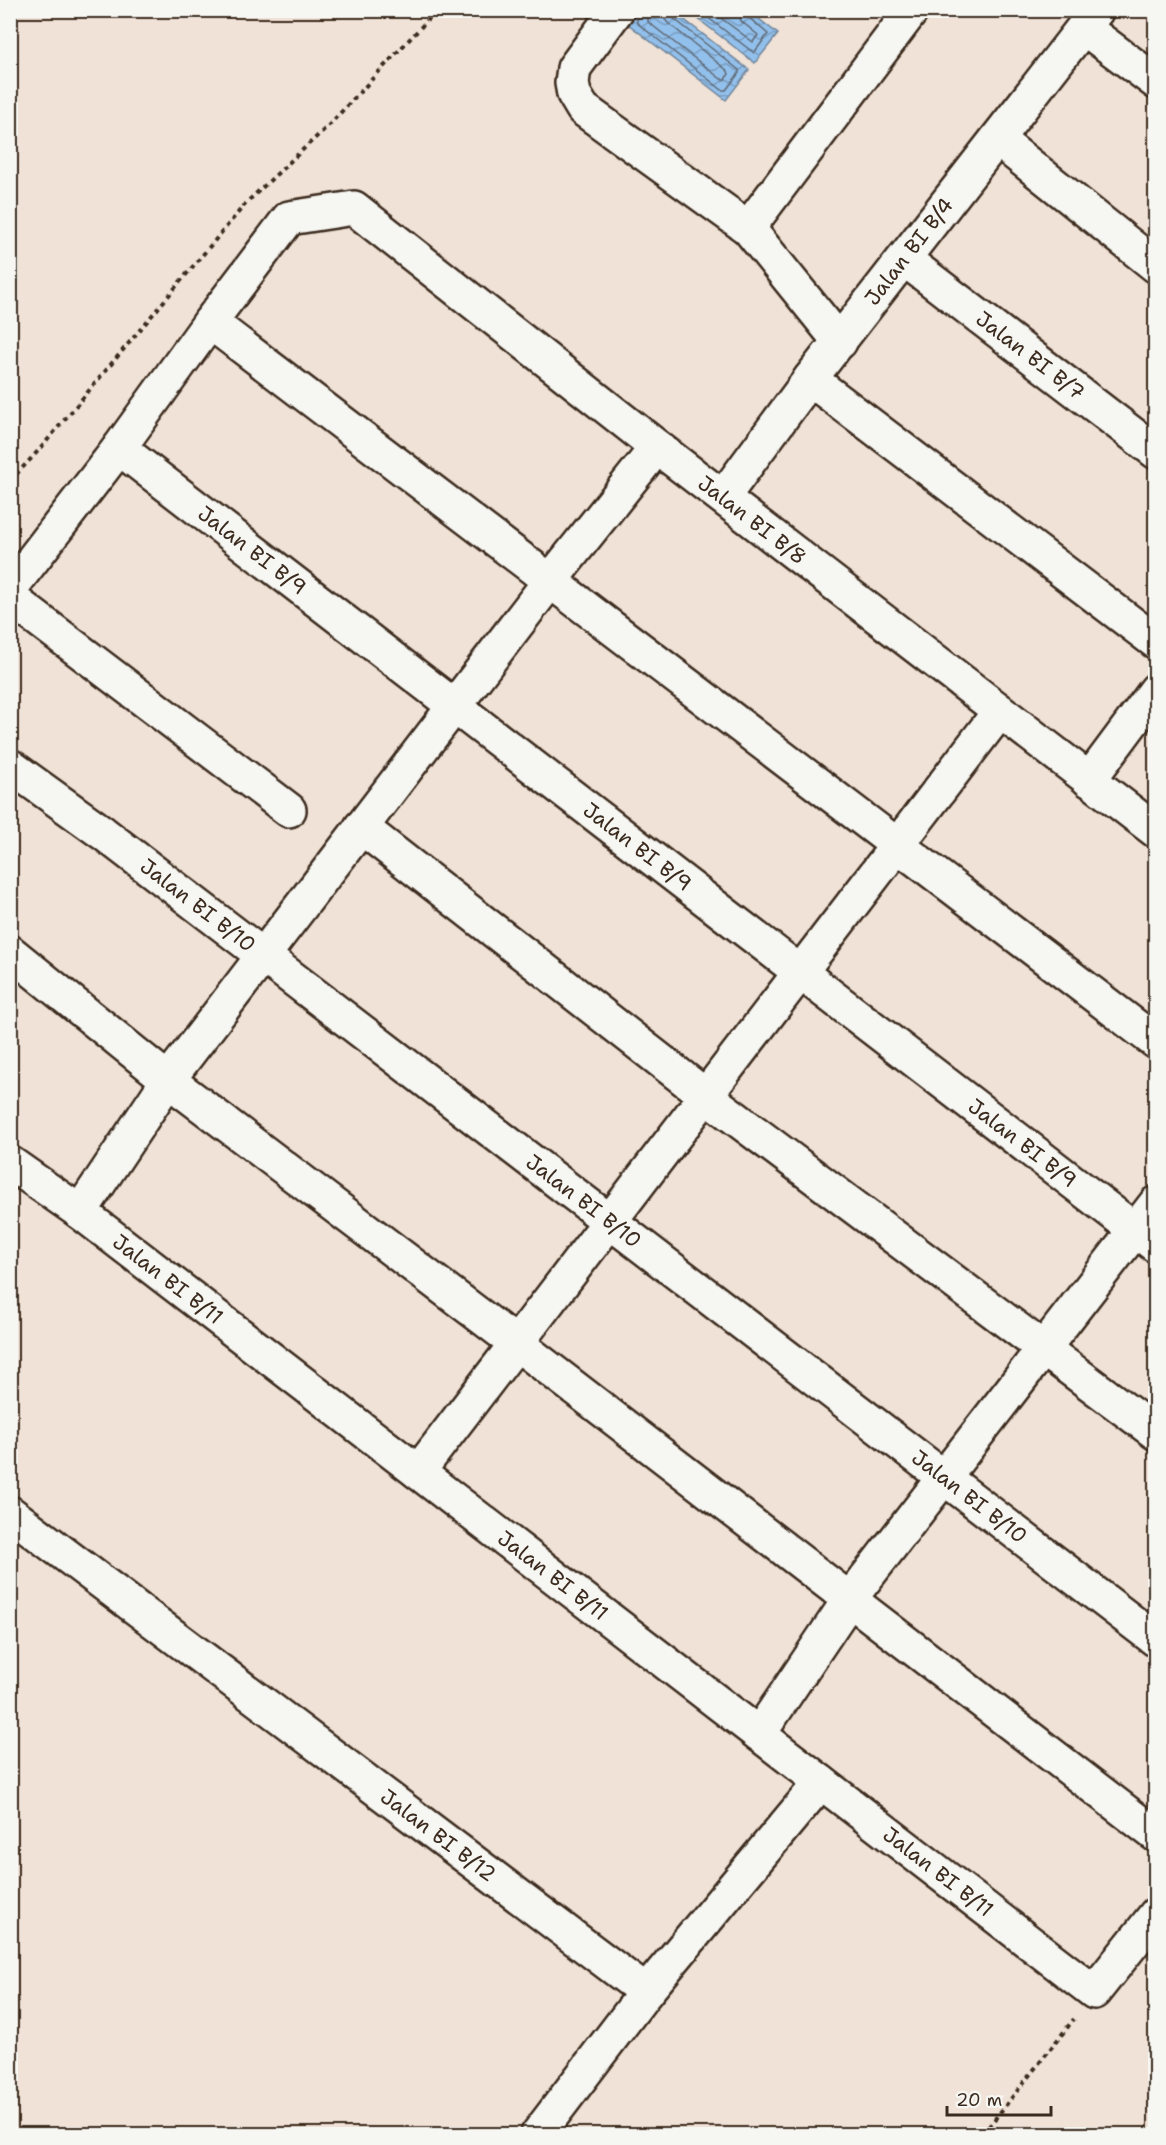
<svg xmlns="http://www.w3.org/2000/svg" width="1166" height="2145" viewBox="0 0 1166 2145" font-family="'Shantell Sans',sans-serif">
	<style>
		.water { fill: url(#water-waves); stroke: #6f849a; stroke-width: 1.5 }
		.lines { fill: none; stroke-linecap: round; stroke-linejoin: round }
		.shore { stroke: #5e6670; stroke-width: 1.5 }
		.minor-casing { stroke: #3b2a1e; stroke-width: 38 }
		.path { stroke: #3b2a1e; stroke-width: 4; stroke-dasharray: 4.5 4.5; stroke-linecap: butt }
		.minor { stroke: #f6f6f2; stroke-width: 33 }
		.labels { text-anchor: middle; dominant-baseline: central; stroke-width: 4.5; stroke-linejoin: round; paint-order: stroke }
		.street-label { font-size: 21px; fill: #3b2a1e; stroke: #f6f6f2 }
	</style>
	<defs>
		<pattern id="water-waves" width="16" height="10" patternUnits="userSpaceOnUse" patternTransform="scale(1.5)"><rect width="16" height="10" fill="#92c0ec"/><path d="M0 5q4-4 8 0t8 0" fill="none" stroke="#789cbf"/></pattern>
	</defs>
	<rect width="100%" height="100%" fill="#f0e2d6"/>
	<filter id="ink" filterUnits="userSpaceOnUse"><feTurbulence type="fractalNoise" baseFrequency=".0167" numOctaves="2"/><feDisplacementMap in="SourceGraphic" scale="12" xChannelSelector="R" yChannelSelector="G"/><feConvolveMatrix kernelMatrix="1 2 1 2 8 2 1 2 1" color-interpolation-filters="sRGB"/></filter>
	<g filter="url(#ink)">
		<path class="water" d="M636,11H673L749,70L726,100L627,23Z
			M688,11H749L778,34L755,63Z"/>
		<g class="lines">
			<path class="shore" d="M641,10L637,20V23L722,90H726L739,73V70L673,18L670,10
				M648,10V22L721,79H725L729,74L728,71L668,23L663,17L662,10
				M698,10L754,53L768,34L748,17L746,10
				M710,10L753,42L758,35L741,21L738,10"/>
			<g class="minor-casing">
				<g id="minor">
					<path d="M617,10L574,68L572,83L574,94L583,109L748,228L840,342"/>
					<path d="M1084,28L1156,82"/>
					<path d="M997,139L1156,266"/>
					<path d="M748,228L912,10"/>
					<path id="s1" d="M904,259L1156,452"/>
					<path d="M210,322L1156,1042"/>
					<path d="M810,379L1156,642"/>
					<path id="s2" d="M119,448L1156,1246"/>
					<path id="s3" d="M723,497L810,379L1097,10"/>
					<path id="s4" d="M10,589L119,448L210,322L289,218L354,208L657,447L1156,831"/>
					<path d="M10,598L289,810"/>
					<path id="s5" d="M10,766L103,833L1156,1640"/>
					<path d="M1089,780L1156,690"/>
					<path d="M361,827L706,1096L1156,1433"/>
					<path d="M10,952L168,1080L516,1343L1156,1835"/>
					<path id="s6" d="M10,1163L80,1212L1094,1992L1156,1914"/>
					<path d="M80,1212L168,1080L550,581L657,447"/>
					<path d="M418,1472L1000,711"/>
					<path id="s7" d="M10,1513L646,1992"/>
					<path d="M759,1734L849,1600L1156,1203"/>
					<path d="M538,2134L646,1992L821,1782"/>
				</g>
			</g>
			<path class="path" d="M10,481L40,449L247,202L328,126L437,10
				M983,2134L1074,2019"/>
			<use href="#minor" class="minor"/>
		</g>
	</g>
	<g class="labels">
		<g class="street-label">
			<text stroke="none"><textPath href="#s3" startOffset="308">Jalan BI B/4</textPath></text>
			<text stroke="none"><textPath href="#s1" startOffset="159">Jalan BI B/7</textPath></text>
			<text stroke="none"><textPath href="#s4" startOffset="1036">Jalan BI B/8</textPath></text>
			<text stroke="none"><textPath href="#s2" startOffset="168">Jalan BI B/9</textPath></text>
			<text stroke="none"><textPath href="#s2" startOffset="654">Jalan BI B/9</textPath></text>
			<text stroke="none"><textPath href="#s5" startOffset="234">Jalan BI B/10</textPath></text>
			<text stroke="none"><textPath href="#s2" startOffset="1140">Jalan BI B/9</textPath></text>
			<text stroke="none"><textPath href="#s5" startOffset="720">Jalan BI B/10</textPath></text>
			<text stroke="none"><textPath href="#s6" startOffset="196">Jalan BI B/11</textPath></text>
			<text stroke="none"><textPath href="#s5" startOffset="1206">Jalan BI B/10</textPath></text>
			<text stroke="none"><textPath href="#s6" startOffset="682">Jalan BI B/11</textPath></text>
			<text stroke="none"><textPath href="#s7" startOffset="536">Jalan BI B/12</textPath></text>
			<text stroke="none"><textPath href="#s6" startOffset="1168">Jalan BI B/11</textPath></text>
		</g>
	</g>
	<rect width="1166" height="2145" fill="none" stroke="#f6f6f2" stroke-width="36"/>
	<rect x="18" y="18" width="1130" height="2109" fill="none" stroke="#3b2a1e" stroke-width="2" filter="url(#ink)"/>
	<path d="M947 2106v9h104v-9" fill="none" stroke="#3b2a1e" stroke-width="3"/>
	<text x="956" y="2106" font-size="18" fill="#3b2a1e" stroke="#f6f6f2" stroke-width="4.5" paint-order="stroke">20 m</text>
</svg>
